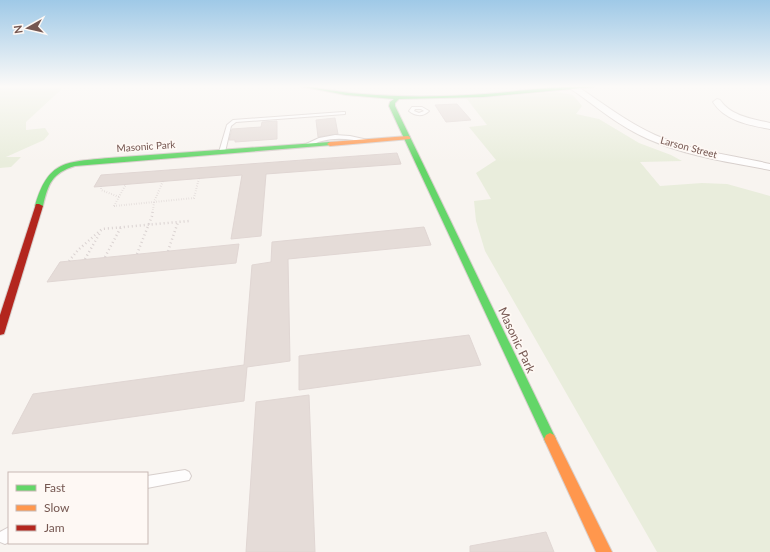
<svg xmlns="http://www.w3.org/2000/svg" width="770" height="552" viewBox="0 0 770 552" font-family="Lato,sans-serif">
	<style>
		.green { fill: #e9eddc }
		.building { fill: #e5dcd8; stroke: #e0d6d3 }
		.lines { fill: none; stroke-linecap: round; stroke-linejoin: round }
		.lane-casing { stroke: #d7cfcc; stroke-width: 2 }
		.street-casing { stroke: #d7cfcc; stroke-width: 2 }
		.fast-casing { stroke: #d8cfcc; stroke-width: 2 }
		.slow-casing { stroke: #d8cfcc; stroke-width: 2 }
		.jam-casing { stroke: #d8cfcc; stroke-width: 2 }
		.path-far1 { stroke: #dad2d1; stroke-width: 2; stroke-dasharray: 0.5 2; stroke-linecap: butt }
		.path { stroke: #dad2d1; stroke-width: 2.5; stroke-dasharray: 1 3; stroke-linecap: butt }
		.lane { fill: #fefdfd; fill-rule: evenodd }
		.street { fill: #fefdfd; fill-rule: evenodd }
		.fast { fill: #63d668; fill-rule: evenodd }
		.slow { fill: #ff974d; fill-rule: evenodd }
		.jam { fill: #b3261e; fill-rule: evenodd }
		.labels { text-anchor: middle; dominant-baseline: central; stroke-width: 3.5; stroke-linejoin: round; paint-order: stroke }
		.far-street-label { font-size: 10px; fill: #755751; stroke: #fef8f4 }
		.street-label { font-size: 12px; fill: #755751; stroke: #fef8f4 }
	</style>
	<rect width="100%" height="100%" fill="#f8f4f0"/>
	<path class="green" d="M0,86H65L26,122V130L45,128L49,134L44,140L6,157H21L11,167L0,168Z
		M557,92L573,95L582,106L576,114L599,119L639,143L671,155L682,161L640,162L660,186L702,183L727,184L770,196V552H657L485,251L476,221L474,201L491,199L476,173L496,160L469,127L487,125L467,99Z"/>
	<path class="building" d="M457,104L471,120L446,122L435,105Z
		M335,118L338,134L318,137L316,120Z
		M277,121V139L235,142V140H229L232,129L261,127L262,122Z
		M397,153L401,164L266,174L261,236L231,239L242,175L94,187L101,175Z
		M424,227L431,245L288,259L290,361L247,367L244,401L12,434L33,394L244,365L252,265L271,262L272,242Z
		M239,244L236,263L47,282L60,262Z
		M469,335L481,365L299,390V356Z
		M309,395L315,552H246L256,402Z
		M546,532L554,552H470V546Z"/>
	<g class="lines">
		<g class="lane-casing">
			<path id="lane" d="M412,107H422L429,111C423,117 415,116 409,111ZM415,109H421L424,111L419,113L414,111Z
				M343,112H345V114L236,122L231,126L225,152L222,154L219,152L227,125L233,120Z
				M335,135L350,136L368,140L365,142C351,139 336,137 322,141C317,142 312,145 307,147L304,145L319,138Z
				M185,470L189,472L191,476L189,480L147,488V476Z
				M9,527V542L5,544L0,542V532Z"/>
		</g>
		<g class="street-casing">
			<path id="street" d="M571,86H577C602,103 627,122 655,135C691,151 732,155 770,164V170C729,162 686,156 648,139C620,127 596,106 571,89Z
				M717,99L720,100C731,116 752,119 770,123V129C749,125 725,121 713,102Z"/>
		</g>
		<g class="fast-casing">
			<path id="fast" d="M299,86H306C365,98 425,98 485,94C522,91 558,86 595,86L593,87L483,97L399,99L395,103V106L554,435L556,439L554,443L550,445L546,443L389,106L390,102L394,99L346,95Z
				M330,142L332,143V145L75,166C52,173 48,184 43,206L39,208L35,206C48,160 66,162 109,158Z"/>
		</g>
		<g class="slow-casing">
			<path id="slow" d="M408,136L410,137V139L330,146L327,144L330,142Z
				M550,433L554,435L612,552H596L544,439L546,435Z"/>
		</g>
		<g class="jam-casing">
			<path id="jam" d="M36,204H39L43,206L5,331L4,334L0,335V315Z"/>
		</g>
		<path class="path-far1" d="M101,186V190L119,197
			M114,206L194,198L199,178
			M114,206L126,184
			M153,210L154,202L163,181"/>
		<path class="path" d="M168,251L178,222
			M137,254L152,216L153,209
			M105,257L121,227
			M85,259L101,231
			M69,261L78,250L102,229L189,221"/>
		<use href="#lane" class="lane"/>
		<use href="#street" class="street"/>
		<use href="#fast" class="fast"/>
		<use href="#slow" class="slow"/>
		<use href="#jam" class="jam"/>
	</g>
	<linearGradient id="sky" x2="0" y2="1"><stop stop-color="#9fc9e7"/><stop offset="0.53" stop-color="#fcfaf8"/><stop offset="1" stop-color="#fcfaf8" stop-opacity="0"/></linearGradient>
	<rect width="770" height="163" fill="url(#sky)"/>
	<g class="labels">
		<g class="far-street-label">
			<text transform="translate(146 146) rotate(-4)">Masonic Park</text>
			<text transform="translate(689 147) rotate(15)">Larson Street</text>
		</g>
		<g class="street-label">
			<text transform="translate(517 340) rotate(65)">Masonic Park</text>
		</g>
	</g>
	<rect x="8" y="472" width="140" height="72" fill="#fef8f4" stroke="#c7b8b3"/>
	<rect x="16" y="485" width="20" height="6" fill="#63d668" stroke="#c7b8b3"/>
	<text x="44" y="492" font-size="12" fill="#755751">Fast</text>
	<rect x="16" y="505" width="20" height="6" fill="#ff974d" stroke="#c7b8b3"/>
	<text x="44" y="512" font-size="12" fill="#755751">Slow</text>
	<rect x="16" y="525" width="20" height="6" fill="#b3261e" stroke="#c7b8b3"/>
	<text x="44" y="532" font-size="12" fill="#755751">Jam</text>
	<g transform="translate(28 28) rotate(262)" stroke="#fef8f4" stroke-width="3" paint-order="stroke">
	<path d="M0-3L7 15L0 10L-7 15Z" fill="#755751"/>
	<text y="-6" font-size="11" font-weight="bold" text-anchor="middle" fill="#755751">N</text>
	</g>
</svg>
